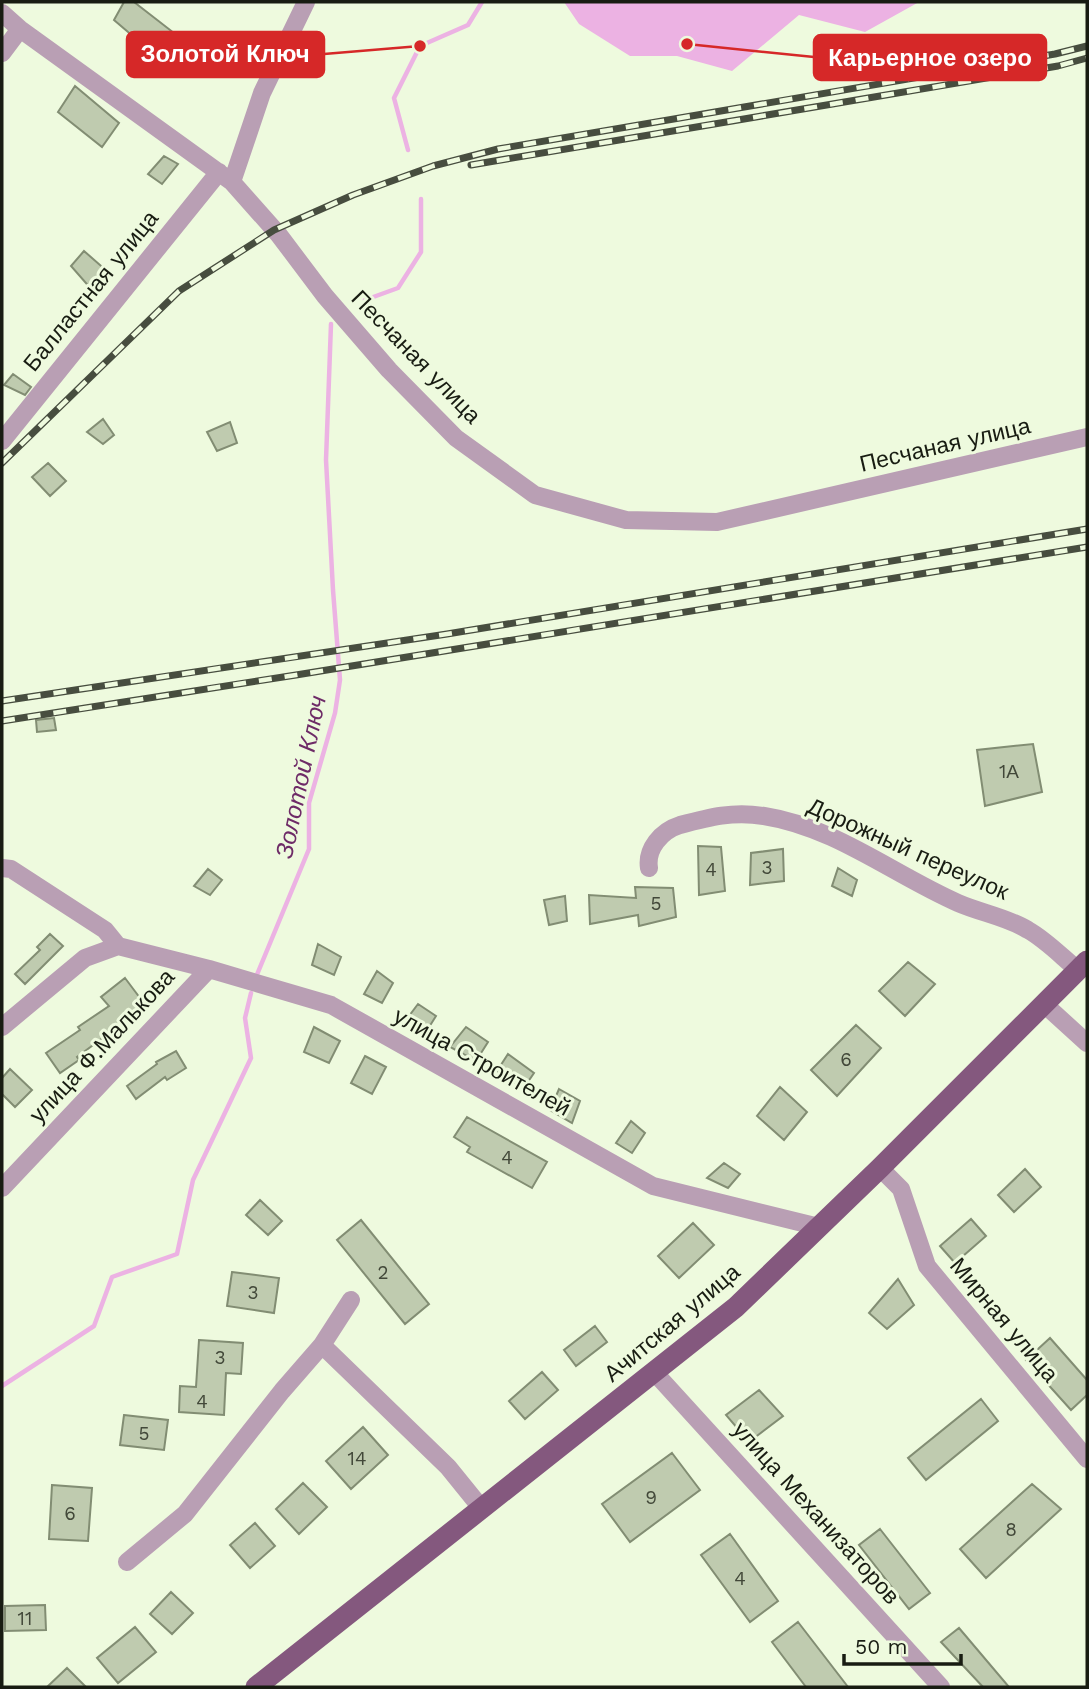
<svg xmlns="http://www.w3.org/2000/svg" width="1089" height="1689" viewBox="0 0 1089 1689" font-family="'Work Sans',sans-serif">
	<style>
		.water { fill: #ecb2e3 }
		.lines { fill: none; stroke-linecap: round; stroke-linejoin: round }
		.stream { stroke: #ecb2e3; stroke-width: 4.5 }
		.building { fill: #bfcbaf; stroke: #828d73; stroke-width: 2 }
		.minor { stroke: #b99fb4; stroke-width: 18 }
		.primary { stroke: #84587e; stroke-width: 21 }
		.rail-casing { stroke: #474d3f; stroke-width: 7 }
		.rail { stroke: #eefade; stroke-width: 4.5; stroke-dasharray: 13; stroke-linecap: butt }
		.labels { text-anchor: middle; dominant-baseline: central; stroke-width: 6; stroke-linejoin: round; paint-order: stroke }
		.number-label { font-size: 19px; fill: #424839 }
		.street-label { font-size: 23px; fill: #181c12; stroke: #eefade }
		.water-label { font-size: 24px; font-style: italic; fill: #6e2b67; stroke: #eefade }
		.leader { fill: none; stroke: #d62828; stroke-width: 2.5 }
		.callout-dot { fill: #d62828; stroke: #eefade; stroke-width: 2.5 }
		.callout { fill: #d62828; stroke: #d62828; stroke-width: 2.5 }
		.callout-label { font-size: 24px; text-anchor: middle; font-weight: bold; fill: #fff }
	</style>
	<rect width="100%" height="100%" fill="#eefade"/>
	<path class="water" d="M564,2H919L865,32L799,15L732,71L677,56H630L579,24Z"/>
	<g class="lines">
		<path class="stream" d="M408,150L394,98L420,46L468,25L482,2
			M365,300L398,288L421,252V199
			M256,977L309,849V803L335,713L340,680L333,590L326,460L331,324
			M2,1386L94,1326L112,1277L177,1254L193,1180L251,1058L245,1018L251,993"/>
	</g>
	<path class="building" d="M124,2H134L183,40L162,61L114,20Z
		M75,86L119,123L102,147L58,112Z
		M164,156L178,164L162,184L148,174Z
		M84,251L108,272L92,290L71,266Z
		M13,374L31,387L25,395L4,385Z
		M103,419L114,435L103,444L87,432Z
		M230,422L237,443L217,451L207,432Z
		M48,463L66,481L50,496L32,477Z
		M54,718L56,730L37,732L36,720Z
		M1033,744L1042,792L985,806L977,750Z
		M698,846L721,847L725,891L699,895Z
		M783,849L784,881L750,885L751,853Z
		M838,868L857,880L852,896L832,886Z
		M208,869L222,880L210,895L194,886Z
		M635,887L673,888L676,917L639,926L638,915L590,924L589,895L636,898Z
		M565,896L567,921L549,925L544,900Z
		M50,934L63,946L25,984L15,974L40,950L37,947Z
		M318,944L341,957L334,975L312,965Z
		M908,962L935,984L905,1016L879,991Z
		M377,971L393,983L382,1003L364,994Z
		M125,978L146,1006L77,1057L79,1060L60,1073L46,1053L80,1030L78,1027L109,1006L101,997Z
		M418,1004L436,1016L426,1032L406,1020Z
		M856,1025L881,1048L837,1096L811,1070Z
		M314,1027L340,1041L329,1063L304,1052Z
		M466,1027L488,1042L476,1061L450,1047Z
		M176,1051L186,1068L167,1080L165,1077L136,1099L127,1086L157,1064L156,1062Z
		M508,1054L534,1073L523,1089L497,1071Z
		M365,1056L386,1067L372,1094L351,1083Z
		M10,1069L32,1090L15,1107L2,1094V1078Z
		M780,1087L807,1112L784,1140L757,1116Z
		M559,1089L580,1101L572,1123L550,1110Z
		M467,1117L547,1162L532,1188L467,1152L470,1147L454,1137Z
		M631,1121L645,1133L632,1153L616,1143Z
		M724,1163L740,1174L728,1188L707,1178Z
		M1025,1169L1041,1187L1014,1212L998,1195Z
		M260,1200L282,1221L268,1235L246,1215Z
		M971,1219L986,1236L955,1263L940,1246Z
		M361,1220L429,1304L405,1324L337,1240Z
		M693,1223L714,1245L679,1278L658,1256Z
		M232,1272L279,1278L274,1313L227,1306Z
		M898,1279L914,1305L887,1329L869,1313Z
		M595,1326L607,1342L576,1366L564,1350Z
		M1050,1338L1087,1380V1395L1071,1410L1026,1360Z
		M199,1340L243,1343L241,1374L226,1373L224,1415L179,1412L180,1386L196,1387Z
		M542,1372L558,1390L525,1419L509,1401Z
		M759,1390L783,1416L749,1442L726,1415Z
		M981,1399L998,1421L926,1480L908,1458Z
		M124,1415L168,1420L164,1450L120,1445Z
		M363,1427L388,1455L351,1489L326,1461Z
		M672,1453L700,1490L630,1542L602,1504Z
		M303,1483L327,1507L299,1534L276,1509Z
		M1032,1484L1061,1509L986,1578L960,1549Z
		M52,1485L92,1488L88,1541L49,1539Z
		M255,1523L275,1546L250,1568L230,1545Z
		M880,1529L930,1593L909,1609L859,1545Z
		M730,1534L778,1601L750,1622L701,1555Z
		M171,1592L193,1613L172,1634L150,1614Z
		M45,1605L46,1630L5,1631V1606Z
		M798,1622L848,1687H806L772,1642Z
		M135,1627L156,1652L118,1683L97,1658Z
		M959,1628L1009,1687H983L941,1642Z
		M67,1668L86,1687H47Z"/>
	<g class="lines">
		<path class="minor" d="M2,13L20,29L232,182L279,235L325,296L389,370L456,438L535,495L626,520L717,522L1087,437
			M2,53L20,29
			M232,182L262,93L306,2
			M2,441L219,172
			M2,868L11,869L105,930L118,946
			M649,868C646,849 661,831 680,825C710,817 733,811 764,816C835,827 894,875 958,903C981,913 1007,917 1028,930C1046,940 1062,957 1078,970
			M118,946L209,969L331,1005L653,1186L819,1227
			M1044,1004L1087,1043
			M2,1027L85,958L118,946
			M880,1168L901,1189L927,1266L1087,1459
			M2,1188L209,969
			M322,1345L448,1467L482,1509
			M655,1373L941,1687
			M127,1562L185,1514L282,1391L322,1345L351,1300"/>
		<path class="primary" d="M256,1687L736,1307L880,1168L1087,961"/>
		<g class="rail-casing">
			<path id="rail" d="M471,165L1058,66L1087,58
				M2,463L179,291L274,230L353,195L433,166L498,149L1055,54L1087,46
				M2,701L447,634L1087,529
				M2,721L296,675L1087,547"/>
		</g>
		<use href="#rail" class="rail"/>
	</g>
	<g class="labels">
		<g class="number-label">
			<text x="1009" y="771">1А</text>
			<text x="767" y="867">3</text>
			<text x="711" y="869">4</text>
			<text x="656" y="903">5</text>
			<text x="846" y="1059">6</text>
			<text x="507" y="1157">4</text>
			<text x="383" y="1272">2</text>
			<text x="253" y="1292">3</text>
			<text x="220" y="1357">3</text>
			<text x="202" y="1401">4</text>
			<text x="144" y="1433">5</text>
			<text x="357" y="1458">14</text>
			<text x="651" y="1497">9</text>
			<text x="70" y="1513">6</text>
			<text x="1011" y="1529">8</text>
			<text x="740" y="1578">4</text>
			<text x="25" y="1618">11</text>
		</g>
		<g class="street-label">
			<text transform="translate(91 291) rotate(-51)">Балластная улица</text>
			<text transform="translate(416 357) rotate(46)">Песчаная улица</text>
			<text transform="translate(945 445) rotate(-13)">Песчаная улица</text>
			<text transform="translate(908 849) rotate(24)">Дорожный переулок</text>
			<text transform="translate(102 1046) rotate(-47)">улица Ф.Малькова</text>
			<text transform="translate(482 1062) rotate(29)">улица Строителей</text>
			<text transform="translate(1004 1320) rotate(50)">Мирная улица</text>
			<text transform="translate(672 1323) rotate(-40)">Ачитская улица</text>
			<text transform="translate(816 1513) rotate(48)">улица Механизаторов</text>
		</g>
		<g class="water-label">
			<text transform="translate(301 777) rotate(-78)">Золотой Ключ</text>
		</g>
	</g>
	<path class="leader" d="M420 46L324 54M687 44L814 57"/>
	<g class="callout-dot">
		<circle cx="420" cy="46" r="7"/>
		<circle cx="687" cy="44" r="7"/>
	</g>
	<g class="callout">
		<rect x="127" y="32" width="197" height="45" rx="7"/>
		<rect x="814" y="35" width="232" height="45" rx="7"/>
	</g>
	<g class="callout-label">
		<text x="225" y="62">Золотой Ключ</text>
		<text x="930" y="66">Карьерное озеро</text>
	</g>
	<rect width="1089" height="1689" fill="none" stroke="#181c12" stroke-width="7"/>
	<path d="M844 1654v10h117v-10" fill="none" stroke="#181c12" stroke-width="3.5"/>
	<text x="855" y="1654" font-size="21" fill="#181c12" stroke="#eefade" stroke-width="5" paint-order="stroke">50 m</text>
</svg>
